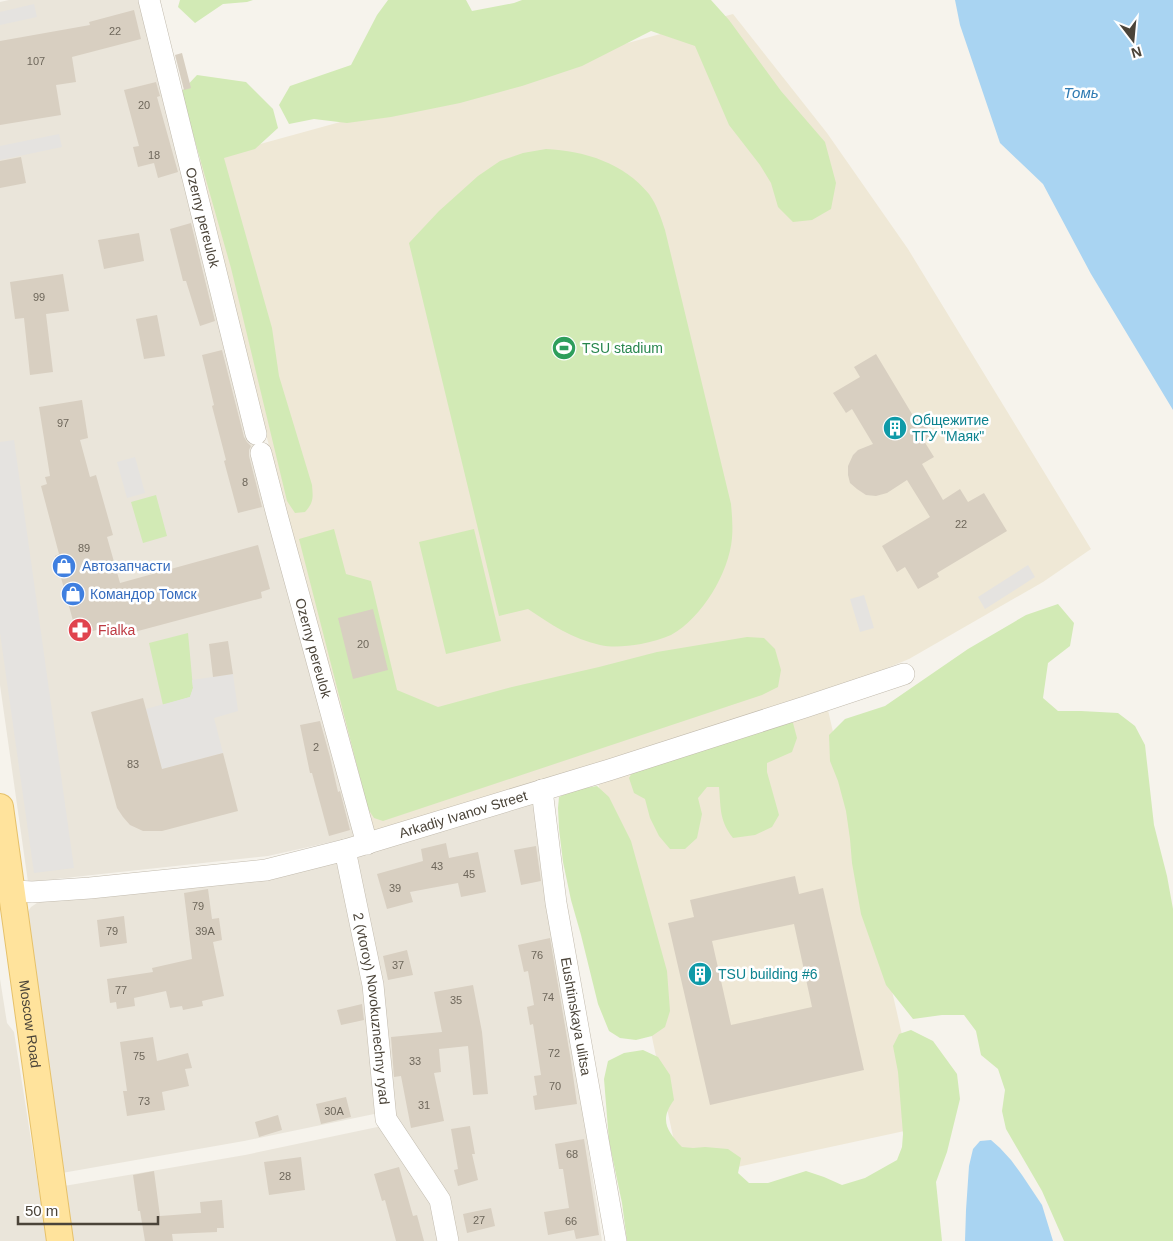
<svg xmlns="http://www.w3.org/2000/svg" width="1173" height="1241" viewBox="0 0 1173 1241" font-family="Helvetica,sans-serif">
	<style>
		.residential { fill: #eae5da }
		.education { fill: #efe8d6 }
		.green { fill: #d2eab5 }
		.parking { fill: #e5e3e0 }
		.water { fill: #a9d4f2 }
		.building { fill: #d8cfc1; fill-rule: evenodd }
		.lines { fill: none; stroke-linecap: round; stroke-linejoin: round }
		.minor-casing { stroke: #c2bbae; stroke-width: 22 }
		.major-casing { stroke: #e6c16a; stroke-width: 28 }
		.minor { stroke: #fff; stroke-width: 21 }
		.major { stroke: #ffe39c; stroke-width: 26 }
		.labels { text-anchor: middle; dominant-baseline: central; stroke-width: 5; stroke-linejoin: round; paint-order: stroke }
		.number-label { font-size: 11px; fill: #6e675b }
		.street-label { font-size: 14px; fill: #4b4439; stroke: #fff }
		.leisure-label { font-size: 14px; fill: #27864d; stroke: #fff; text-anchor: start }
		.culture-label { font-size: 14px; fill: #0d838f; stroke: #fff; text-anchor: start }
		.shop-label { font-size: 14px; fill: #366cbe; stroke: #fff; text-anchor: start }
		.health-label { font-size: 14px; fill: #be3a42; stroke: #fff; text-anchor: start }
		.water-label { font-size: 15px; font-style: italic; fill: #2e7ab2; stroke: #fff }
	</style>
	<rect width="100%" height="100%" fill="#f6f3ec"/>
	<path class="residential" d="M9,0H140L271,517L358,836L268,856L28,882L0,685V2Z
		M537,801L602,1241H457L392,1119L354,857Z
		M337,861L365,985L379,1113L244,1141L62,1173L27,913L31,907L37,903L47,900Z
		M0,979L7,1023L14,1032L47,1241H0Z
		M382,1126L435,1203L443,1241H72L64,1186L245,1155Z"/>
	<path class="education" d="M733,14L827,133L908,249L1091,549L1043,582L909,659L863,678L793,704L370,833L195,162Z
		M828,710L923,1127L682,1179L598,782Z"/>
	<path class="green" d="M180,0H253L247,2L223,4L195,23L178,7Z
		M388,0H466L472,11L514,3L522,0H711L729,20L781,91L825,142L836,183L831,209L812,220L793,222L778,207L771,183L760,165L729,125L695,46L651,31L582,66L522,86L460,103L391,117L347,123L314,119L289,124L279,105L290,86L351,65L377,15Z
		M197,75L246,82L273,109L278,128L255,149L224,158L272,328L279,376L312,485C313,497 314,502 305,512L295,513L287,501L231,268L181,92Z
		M546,149C585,151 624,163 649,194C657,205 661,218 665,230L731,504C732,515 733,526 732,538C729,573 702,618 671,635C662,639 651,642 641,644C627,646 614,648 600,645C573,639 550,624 528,609L499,616L409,243L439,211L478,176L500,161L523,153Z
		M156,495L167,536L143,543L131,502Z
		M334,529L346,574L371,581L397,690L438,707L512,687L599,667L657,652L747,637L764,638L775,649L781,670L778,687L762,695L383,821L374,818L368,809L299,539Z
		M474,529L501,641L446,654L419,542Z
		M1058,604L1074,623L1070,646L1048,663L1043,698L1058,711H1081L1118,713L1135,726L1145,745L1154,825L1167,876L1173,909V1241H1064L1042,1191L1006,1129L1002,1111L1005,1090L998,1069L981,1055L976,1031L964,1015H942L913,1019L886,985L861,914L852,863L850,839L846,811L838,781L830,761L829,735L845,719L885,706L968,649L1026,615Z
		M188,633L193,688L190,697L163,705L149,643Z
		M781,720L793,723L797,738L792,752L767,763V772L779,815L772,827L755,835L733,838C719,820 721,808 719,787H707L698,798L702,814L697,838L685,849H670L659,836L650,818L645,799L634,793L629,778L635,768Z
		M597,786L609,797L631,841L667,971L670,1011L665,1027L652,1036L636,1040L620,1038L609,1031L598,1004L581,935L571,900L563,862L559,829L558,808L559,797L574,790Z
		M911,1030L933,1041L957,1074L960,1099L947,1152L936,1182L942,1241H627L622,1203L609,1141L604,1079L608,1061L624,1053L643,1050L658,1057L670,1075L674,1100C659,1120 667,1131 682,1147L693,1148L705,1147L728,1149L741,1158L738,1173L749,1183H768L806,1171L824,1177L842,1185L865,1178L897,1160L902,1147L903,1134L898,1072L893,1046L899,1034Z"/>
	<path class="parking" d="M34,4L37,17L0,25V12Z
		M59,134L62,147L0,160V146Z
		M14,440L74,868L34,873L0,633V442Z
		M135,457L145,493L127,498L117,462Z
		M1028,565L1035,577L985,609L978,597Z
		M864,595L874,628L860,632L850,599Z
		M233,674L238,711L214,718L223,753L162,769L146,709L190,697L193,688L192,680Z"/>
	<path class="water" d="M955,0H1173V410L1091,274L1043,184L1000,143L960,25Z
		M991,1140L1000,1148L1011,1160L1022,1175L1042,1205L1053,1241H965L966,1210L969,1166L973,1149L980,1141Z"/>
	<path class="building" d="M134,10L141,39L72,57L76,82L56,85L61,115L0,125V41L90,25L89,22Z
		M182,53L191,88L184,90L175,55Z
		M156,82L160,96L157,97L178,172L158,178L154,163L138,167L133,147L139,146L124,90Z
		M21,157L26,183L0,188V161Z
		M191,223L215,321L200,326L186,281H183L170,229Z
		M139,233L144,261L104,269L98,240Z
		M63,274L69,311L46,314L53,372L30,375L24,318L15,319L10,282Z
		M157,315L165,356L144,359L136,319Z
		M222,350L244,437L247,442L251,446L249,450V456L262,507L238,513L224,461L226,460L212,406L214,405L202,355Z
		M876,354L915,419L921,416L933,436L924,441L934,457L922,464L943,500L960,489L968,502L984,493L1007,531L937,573L939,577L918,589L905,567L897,572L882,546L930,517L907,480L887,493L876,496L866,495L857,489L850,483L848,475V466L853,455L858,450L873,444L852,409L846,413L833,393L860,377L854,367Z
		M82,400L88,438L80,440L90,477L96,475L113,535L107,537L120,583L258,545L270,589L261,592L262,598L123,635L120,624L77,635L55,556L59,554L41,486L47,484L45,477L50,476L39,407Z
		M373,609L388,670L353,679L338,618Z
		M228,641L233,674L213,677L209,644Z
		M143,698L162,769L223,753L238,811L162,831H143L130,825L123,817L117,808L91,712Z
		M320,721L330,757L338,792L340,791L350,830L329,836L312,773H310L300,725Z
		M446,843L449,858L478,852L486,892L461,897L458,883L410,892L413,902L387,909L377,874L423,861L421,849Z
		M536,846L541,881L521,885L514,850Z
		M795,876L799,894L823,888L864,1070L710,1105L668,923L694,917L690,900ZM794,924L812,1007L731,1025L712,941Z
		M208,889L212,919L219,918L222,940L213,942L224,996L202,1001L203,1006L183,1010L182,1006L170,1008L166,991L134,998L135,1006L117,1009L116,1002L110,1003L107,979L153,972L152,968L192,959L184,893Z
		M124,916L127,943L100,947L97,920Z
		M550,938L571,1061L577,1104L535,1110L533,1096L537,1095L534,1076L541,1075L533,1024L530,1025L527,1007L534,1005L528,971L524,972L518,945Z
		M407,950L413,975L388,980L383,956Z
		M473,985L482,1032L488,1094L473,1095L468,1046L439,1049L441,1072L434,1073L444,1121L411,1128L401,1076L394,1077L391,1037L442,1032L434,992Z
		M362,1004L364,1020L341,1025L337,1010Z
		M153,1037L157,1061L188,1053L192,1068L185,1069L189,1086L162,1092L165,1110L127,1116L123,1091H127L120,1042Z
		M346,1097L351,1117L321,1124L316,1104Z
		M278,1115L282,1130L259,1137L255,1122Z
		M470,1126L475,1154H472L478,1180L458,1186L454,1170L458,1169L451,1129Z
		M584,1139L599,1235L576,1239L574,1230L548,1235L544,1212L569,1208L563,1169H559L555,1144Z
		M301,1157L305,1190L269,1195L264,1162Z
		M399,1167L413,1216L417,1215L424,1241H396L385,1200L382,1201L374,1174Z
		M154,1171L160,1216L201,1213L200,1202L222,1200L224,1228H217V1232L172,1234L173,1241H145L140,1211H138L133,1175Z
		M491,1208L495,1226L467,1233L463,1214Z"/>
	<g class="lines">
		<g class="minor-casing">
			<g id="minor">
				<path id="s1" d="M149,0L256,434"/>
				<path id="s2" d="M261,453L277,515L367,844"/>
				<path id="s3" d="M542,790L556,903L616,1241"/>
				<path id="s4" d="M345,850L373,985L386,1119L440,1200L448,1241"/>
				<path id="s5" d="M0,890L32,892L90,888L266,870L345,850L609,770L805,707L904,674"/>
			</g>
		</g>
		<g class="major-casing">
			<g id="major">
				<path id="s6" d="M0,807L60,1241"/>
			</g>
		</g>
		<use href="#minor" class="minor"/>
		<use href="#major" class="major"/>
	</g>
	<defs>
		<g id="stadium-disc" transform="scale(1.25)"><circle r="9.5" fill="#2e9e5b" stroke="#fff"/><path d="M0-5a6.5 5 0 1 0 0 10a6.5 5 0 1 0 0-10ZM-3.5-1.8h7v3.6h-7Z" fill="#fff"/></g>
		<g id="building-disc" transform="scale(1.25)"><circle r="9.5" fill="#0f9aa8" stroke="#fff"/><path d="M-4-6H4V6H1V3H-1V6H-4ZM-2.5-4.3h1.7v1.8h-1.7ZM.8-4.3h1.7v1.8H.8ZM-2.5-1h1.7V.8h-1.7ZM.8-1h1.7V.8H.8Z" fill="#fff"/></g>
		<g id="shop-disc" transform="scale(1.25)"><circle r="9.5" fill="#3f7fe0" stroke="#fff"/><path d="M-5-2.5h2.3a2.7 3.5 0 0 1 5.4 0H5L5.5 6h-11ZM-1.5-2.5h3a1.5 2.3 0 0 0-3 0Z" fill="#fff"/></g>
		<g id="pharmacy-disc" transform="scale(1.25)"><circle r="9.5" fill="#e0444e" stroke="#fff"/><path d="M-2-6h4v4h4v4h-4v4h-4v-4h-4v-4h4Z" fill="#fff"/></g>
	</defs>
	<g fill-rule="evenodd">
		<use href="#stadium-disc" x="564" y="348"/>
		<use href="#building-disc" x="895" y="428"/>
		<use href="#shop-disc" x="64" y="566"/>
		<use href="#shop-disc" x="73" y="594"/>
		<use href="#pharmacy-disc" x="80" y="630"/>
		<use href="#building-disc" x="700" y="974"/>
	</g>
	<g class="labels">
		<g class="number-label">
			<text x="115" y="31">22</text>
			<text x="36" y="61">107</text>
			<text x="144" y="105">20</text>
			<text x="154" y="155">18</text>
			<text x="39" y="297">99</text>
			<text x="63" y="423">97</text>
			<text x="245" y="482">8</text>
			<text x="961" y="524">22</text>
			<text x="84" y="548">89</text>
			<text x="363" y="644">20</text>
			<text x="316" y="747">2</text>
			<text x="133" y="764">83</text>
			<text x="437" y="866">43</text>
			<text x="469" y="874">45</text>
			<text x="395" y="888">39</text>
			<text x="198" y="906">79</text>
			<text x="112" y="931">79</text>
			<text x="205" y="931">39А</text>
			<text x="537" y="955">76</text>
			<text x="398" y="965">37</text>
			<text x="121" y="990">77</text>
			<text x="548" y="997">74</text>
			<text x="456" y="1000">35</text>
			<text x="554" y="1053">72</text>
			<text x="139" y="1056">75</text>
			<text x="415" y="1061">33</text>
			<text x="555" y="1086">70</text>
			<text x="144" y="1101">73</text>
			<text x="424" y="1105">31</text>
			<text x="334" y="1111">30А</text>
			<text x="572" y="1154">68</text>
			<text x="285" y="1176">28</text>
			<text x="479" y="1220">27</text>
			<text x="571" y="1221">66</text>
		</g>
		<g class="street-label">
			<text stroke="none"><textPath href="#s1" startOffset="224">Ozerny pereulok</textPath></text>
			<text stroke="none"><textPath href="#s2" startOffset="202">Ozerny pereulok</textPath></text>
			<text stroke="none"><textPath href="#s5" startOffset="472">Arkadiy Ivanov Street</textPath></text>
			<text stroke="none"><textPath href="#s4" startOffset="161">2 (vtoroy) Novokuznechny ryad</textPath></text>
			<text stroke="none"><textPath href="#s3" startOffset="229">Eushtinskaya ulitsa</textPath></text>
			<text stroke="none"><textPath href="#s6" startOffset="219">Moscow Road</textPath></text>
		</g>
		<g class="leisure-label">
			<text x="582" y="348">TSU stadium</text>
		</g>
		<g class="culture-label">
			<text x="912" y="420">Общежитие<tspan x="912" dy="16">ТГУ "Маяк"</tspan></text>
			<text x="718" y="974">TSU building #6</text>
		</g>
		<g class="shop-label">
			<text x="82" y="566">Автозапчасти</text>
			<text x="90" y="594">Командор Томск</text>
		</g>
		<g class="health-label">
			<text x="98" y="630">Fialka</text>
		</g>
		<g class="water-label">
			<text x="1081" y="92">Томь</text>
		</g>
	</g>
	<g transform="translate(1133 40) rotate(164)" stroke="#ffffff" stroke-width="4" paint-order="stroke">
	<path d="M0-4L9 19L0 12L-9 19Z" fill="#4b4439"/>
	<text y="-8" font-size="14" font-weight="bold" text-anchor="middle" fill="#4b4439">N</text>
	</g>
	<path d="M18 1216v8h140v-8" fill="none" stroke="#4b4439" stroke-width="2.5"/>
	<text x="25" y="1216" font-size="15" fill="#4b4439" stroke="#ffffff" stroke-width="4" paint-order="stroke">50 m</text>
</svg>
